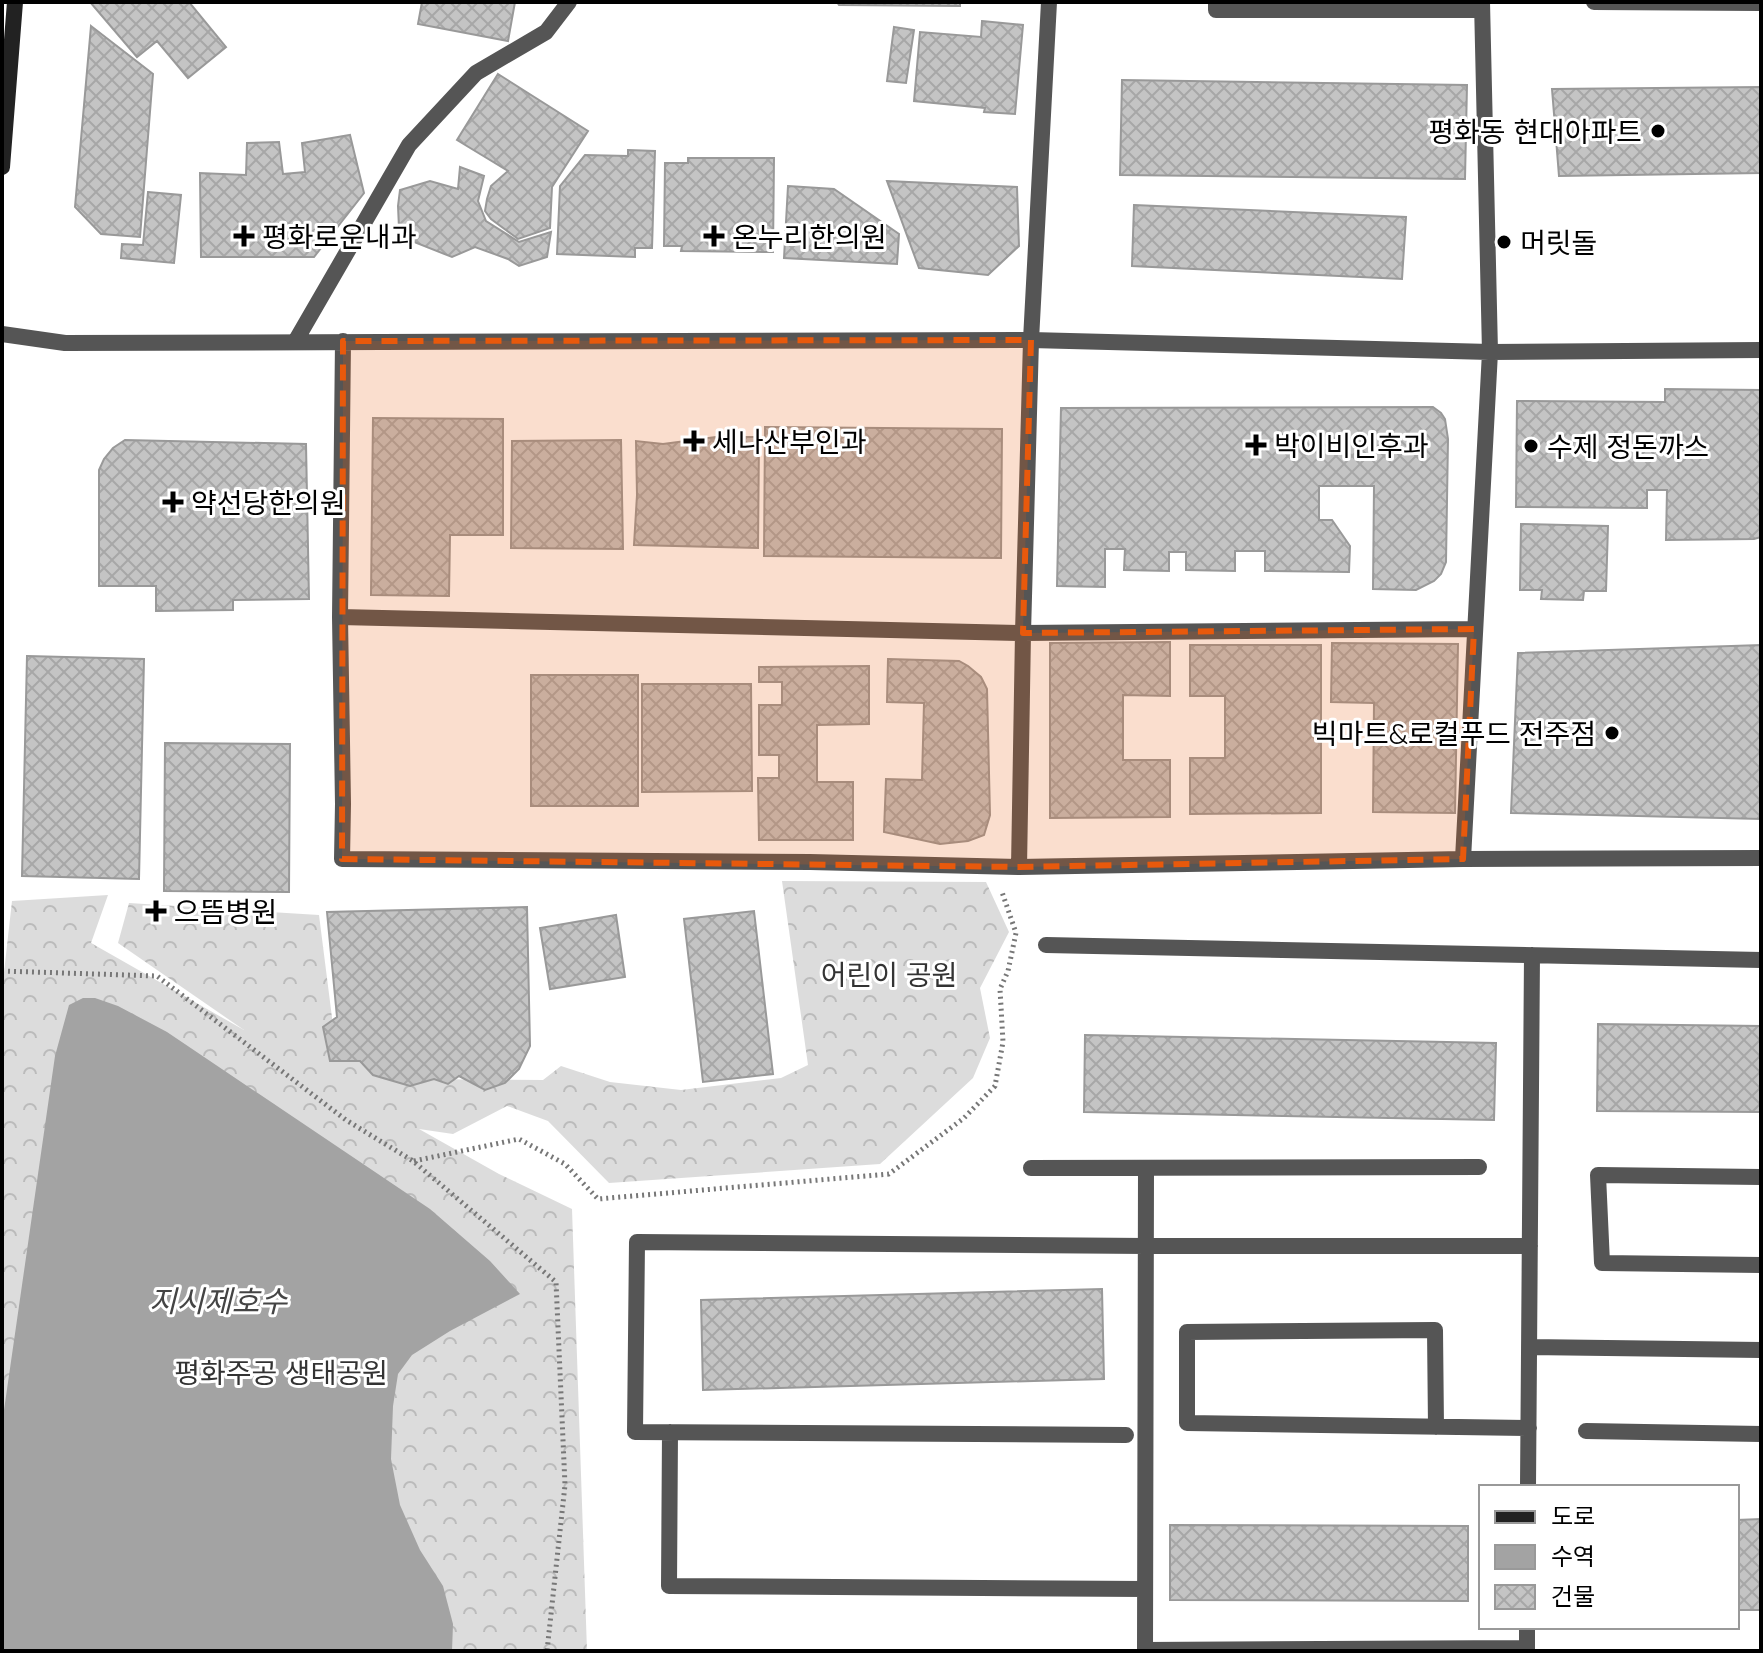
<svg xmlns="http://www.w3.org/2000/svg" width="1763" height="1653" viewBox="0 0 1763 1653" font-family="Quicksand,'Noto Sans KR',sans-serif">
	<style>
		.forest { fill: url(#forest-crowns) }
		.water { fill: #a3a3a3 }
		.building { fill: url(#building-cross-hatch); stroke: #999; stroke-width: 2 }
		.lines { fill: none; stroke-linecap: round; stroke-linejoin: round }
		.path { stroke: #777; stroke-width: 5; stroke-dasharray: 2 4; stroke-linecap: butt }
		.lane { stroke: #555; stroke-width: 16 }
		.street { stroke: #555; stroke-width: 16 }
		.secondary { stroke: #222; stroke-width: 16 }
		.marked { fill: #e8590c; fill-opacity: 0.2; stroke: #e8590c; stroke-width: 6; stroke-dasharray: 16 10; stroke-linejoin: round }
		.poi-dot { fill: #000; stroke: #fff; stroke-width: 3 }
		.labels { text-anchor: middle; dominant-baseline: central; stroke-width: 6; stroke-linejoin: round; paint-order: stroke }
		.poi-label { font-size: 28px; fill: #000; stroke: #fff; text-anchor: start }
		.park-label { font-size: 28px; fill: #333; stroke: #fff }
		.water-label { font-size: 30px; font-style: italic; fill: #444; stroke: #fff }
	</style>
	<defs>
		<pattern id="forest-crowns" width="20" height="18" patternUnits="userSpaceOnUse" patternTransform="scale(2)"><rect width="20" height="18" fill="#dcdcdc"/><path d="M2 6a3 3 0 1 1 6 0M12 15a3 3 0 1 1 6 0" fill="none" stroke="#bbb"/></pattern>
		<pattern id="building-cross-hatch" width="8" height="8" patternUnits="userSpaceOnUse" patternTransform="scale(2)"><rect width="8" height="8" fill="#c4c4c4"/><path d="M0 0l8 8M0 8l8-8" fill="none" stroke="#a7a7a7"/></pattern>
	</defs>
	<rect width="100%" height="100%" fill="#fff"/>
	<path class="forest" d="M782,881L986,882L1009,932L980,988L990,1038L973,1078L880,1164L609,1183L548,1121L507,1106L453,1134L419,1129L499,1174L572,1209L587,1651H2V990L12,901L108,895L91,943L244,1030L118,943L129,903L319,915L336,1049L394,1079L543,1080L561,1066L610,1082L681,1090L781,1078L808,1065Z"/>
	<path class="water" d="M83,998H95L118,1006L167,1032L430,1209L490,1261L520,1294L450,1331L412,1355L398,1374L393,1406L391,1459L400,1505L420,1550L443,1586L453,1624L452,1651H2V1424L55,1056L69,1005Z"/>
	<path class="building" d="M90,2H189L226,47L188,78L157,41L137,57Z
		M422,2H515L508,41L418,24Z
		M837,2H960V6L839,5Z
		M982,21L1023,25L1015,114L984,112L985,108L914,101L920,32L981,37Z
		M91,26L153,74L140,237L101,234L75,207Z
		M894,27L914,30L906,83L887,81Z
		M498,74L588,131L552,187L550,228L518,239L491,219L485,211L487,199L491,186L508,171L457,140Z
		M1122,80L1467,85L1465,179L1120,175Z
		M1761,87V173L1559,176L1552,89Z
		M350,135L364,193L314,257H201L200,173L246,175L247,143L279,142L283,174L305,172L302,143Z
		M628,150L655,151L652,248H635V257L557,254L560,186L585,155L628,156Z
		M688,158H774L773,252L681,251L682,246H664L665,163H688Z
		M460,167L484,176L478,201L486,221L519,242L551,232L547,257L519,266L508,259L475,247L452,257L404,238L399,228L398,206L400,190L430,181L458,189Z
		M887,181L1017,187L1019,246L988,275L919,268Z
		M788,186L834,189L899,234L897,264L784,258Z
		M148,192L181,195L174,263L121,258L122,244L143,245Z
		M1134,205L1406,217L1402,279L1132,266Z
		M1665,389L1761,390V537L1754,539L1666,540L1667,490H1647V508L1516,507L1517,401L1665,402Z
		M1433,407L1441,413L1445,419L1448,439L1446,562L1441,574L1434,581L1416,590L1373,589L1374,486H1319V520H1332L1350,546L1349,572L1265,571V551H1235V571L1186,570V552H1169V571L1124,570L1125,549H1105V587L1057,586L1061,408Z
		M373,418L503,419V535H450L449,596L371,595Z
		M765,427L1002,429L1001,558L764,556Z
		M716,437H759L758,548L634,545L637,495L636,441L663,444Z
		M125,440L306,444L309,599L233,600V610L156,611V586H99V470L104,459L113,448Z
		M621,440L623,549L511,548L512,441Z
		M1521,524L1608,526L1606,591H1584L1583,600L1541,599L1542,590H1520Z
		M1170,642V696L1123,695V760H1170V817L1050,818V643Z
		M1332,643L1458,644L1455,813L1373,812L1374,703L1331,702Z
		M1190,645H1321V813L1190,814V758H1225V696H1190Z
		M1761,645V819L1511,813L1518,653Z
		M27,656L144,659L139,879L22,876Z
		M888,659L959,661L968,666L981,677L987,689L990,815L984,835L968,841L940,844L884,832L886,779L922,780L924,703L887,702Z
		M869,666V724L817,725V782H853V840H759L758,778H779V755H759V705H782V682H759V667Z
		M531,675H638V806H531Z
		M642,684H751L752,791L642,792Z
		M165,743L290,744L289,892L164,891Z
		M527,907L530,1046L519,1069L505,1083L485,1090L459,1076L448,1084L434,1079L410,1086L373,1075L360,1061H330L323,1027L337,1017L327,912Z
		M754,911L773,1074L703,1082L684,919Z
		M616,915L625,977L550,989L540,928Z
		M1598,1024L1761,1026V1112L1597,1111Z
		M1085,1035L1496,1043L1494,1120L1084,1112Z
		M1102,1289L1104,1379L703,1390L701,1300Z
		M1761,1519V1610H1737V1520Z
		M1170,1525L1468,1526V1601L1170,1600Z"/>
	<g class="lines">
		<path class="path" d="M2,971L157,976L346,1120L413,1161L556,1282L565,1485L547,1651
			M414,1161L519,1139L565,1164L598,1199L889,1174L964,1118L995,1086L1003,1042L1000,989L1008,971L1016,933L1002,892"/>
		<path class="lane" d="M1216,2V10H1482
			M1482,2L1490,352
			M1594,2L1761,3
			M1046,945L1761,960
			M1031,1168L1479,1167
			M1761,1177L1598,1175L1602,1263L1761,1265
			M1529,1347L1761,1350
			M1436,1427L1435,1330L1187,1332V1423L1529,1428
			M1586,1431L1761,1434
			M670,1432L669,1586L1145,1589
			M1126,1435L635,1432L637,1242L1146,1246H1530
			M1528,1487L1532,955
			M1145,1650L1527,1648
			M1145,1651L1146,1168
			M1527,1651V1627"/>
		<path class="street" d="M2,334L65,343L1031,340L1490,352L1761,350
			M343,341L340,617L343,804L342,859L810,862L1019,867L1463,859L1761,858
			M295,342L409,145L476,73L546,32L569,2
			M340,617L1023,633L1474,629
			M1463,859L1490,352
			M1019,867L1023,633L1031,340L1049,2"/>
		<path class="secondary" d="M2,167L15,2"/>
	</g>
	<path class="marked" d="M1031,340L1023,633L1474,629L1463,859L1019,867L342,859L343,341Z"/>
	<g class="poi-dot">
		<circle cx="1658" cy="131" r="8"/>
		<path d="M240 224h8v8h8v8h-8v8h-8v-8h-8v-8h8z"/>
		<path d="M710 224h8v8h8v8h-8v8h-8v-8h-8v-8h8z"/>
		<circle cx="1504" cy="242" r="8"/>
		<path d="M690 429h8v8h8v8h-8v8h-8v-8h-8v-8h8z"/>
		<path d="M1252 433h8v8h8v8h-8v8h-8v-8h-8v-8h8z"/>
		<circle cx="1531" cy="446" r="8"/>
		<path d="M169 490h8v8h8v8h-8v8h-8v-8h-8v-8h8z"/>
		<circle cx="1612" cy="733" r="8"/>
		<path d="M152 899h8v8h8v8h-8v8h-8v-8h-8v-8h8z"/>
	</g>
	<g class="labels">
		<g class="poi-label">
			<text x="1642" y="131" text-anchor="end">평화동 현대아파트</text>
			<text x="262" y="236">평화로운내과</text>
			<text x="732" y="236">온누리한의원</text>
			<text x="1520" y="242">머릿돌</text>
			<text x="712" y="441">세나산부인과</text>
			<text x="1274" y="445">박이비인후과</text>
			<text x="1547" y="446">수제 정돈까스</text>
			<text x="191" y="502">약선당한의원</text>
			<text x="1596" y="733" text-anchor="end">빅마트&amp;로컬푸드 전주점</text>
			<text x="174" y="911">으뜸병원</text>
		</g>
		<g class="park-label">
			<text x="889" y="974">어린이 공원</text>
			<text x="281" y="1372">평화주공 생태공원</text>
		</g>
		<g class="water-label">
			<text x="218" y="1301">지시제호수</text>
		</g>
	</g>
	<rect width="1763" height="1653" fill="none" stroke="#000000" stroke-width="8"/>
	<rect x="1479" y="1485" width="260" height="144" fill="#ffffff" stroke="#999999" stroke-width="2"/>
	<rect x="1495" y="1511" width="40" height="12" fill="#222222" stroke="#999999" stroke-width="2"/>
	<text x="1551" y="1525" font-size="24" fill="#000000">도로</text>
	<rect x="1495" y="1545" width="40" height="24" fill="#a3a3a3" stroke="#999999" stroke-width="2"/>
	<text x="1551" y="1565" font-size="24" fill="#000000">수역</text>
	<rect x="1495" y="1585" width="40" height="24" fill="url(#building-cross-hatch)" stroke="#999999" stroke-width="2"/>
	<text x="1551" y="1605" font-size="24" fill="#000000">건물</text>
</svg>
